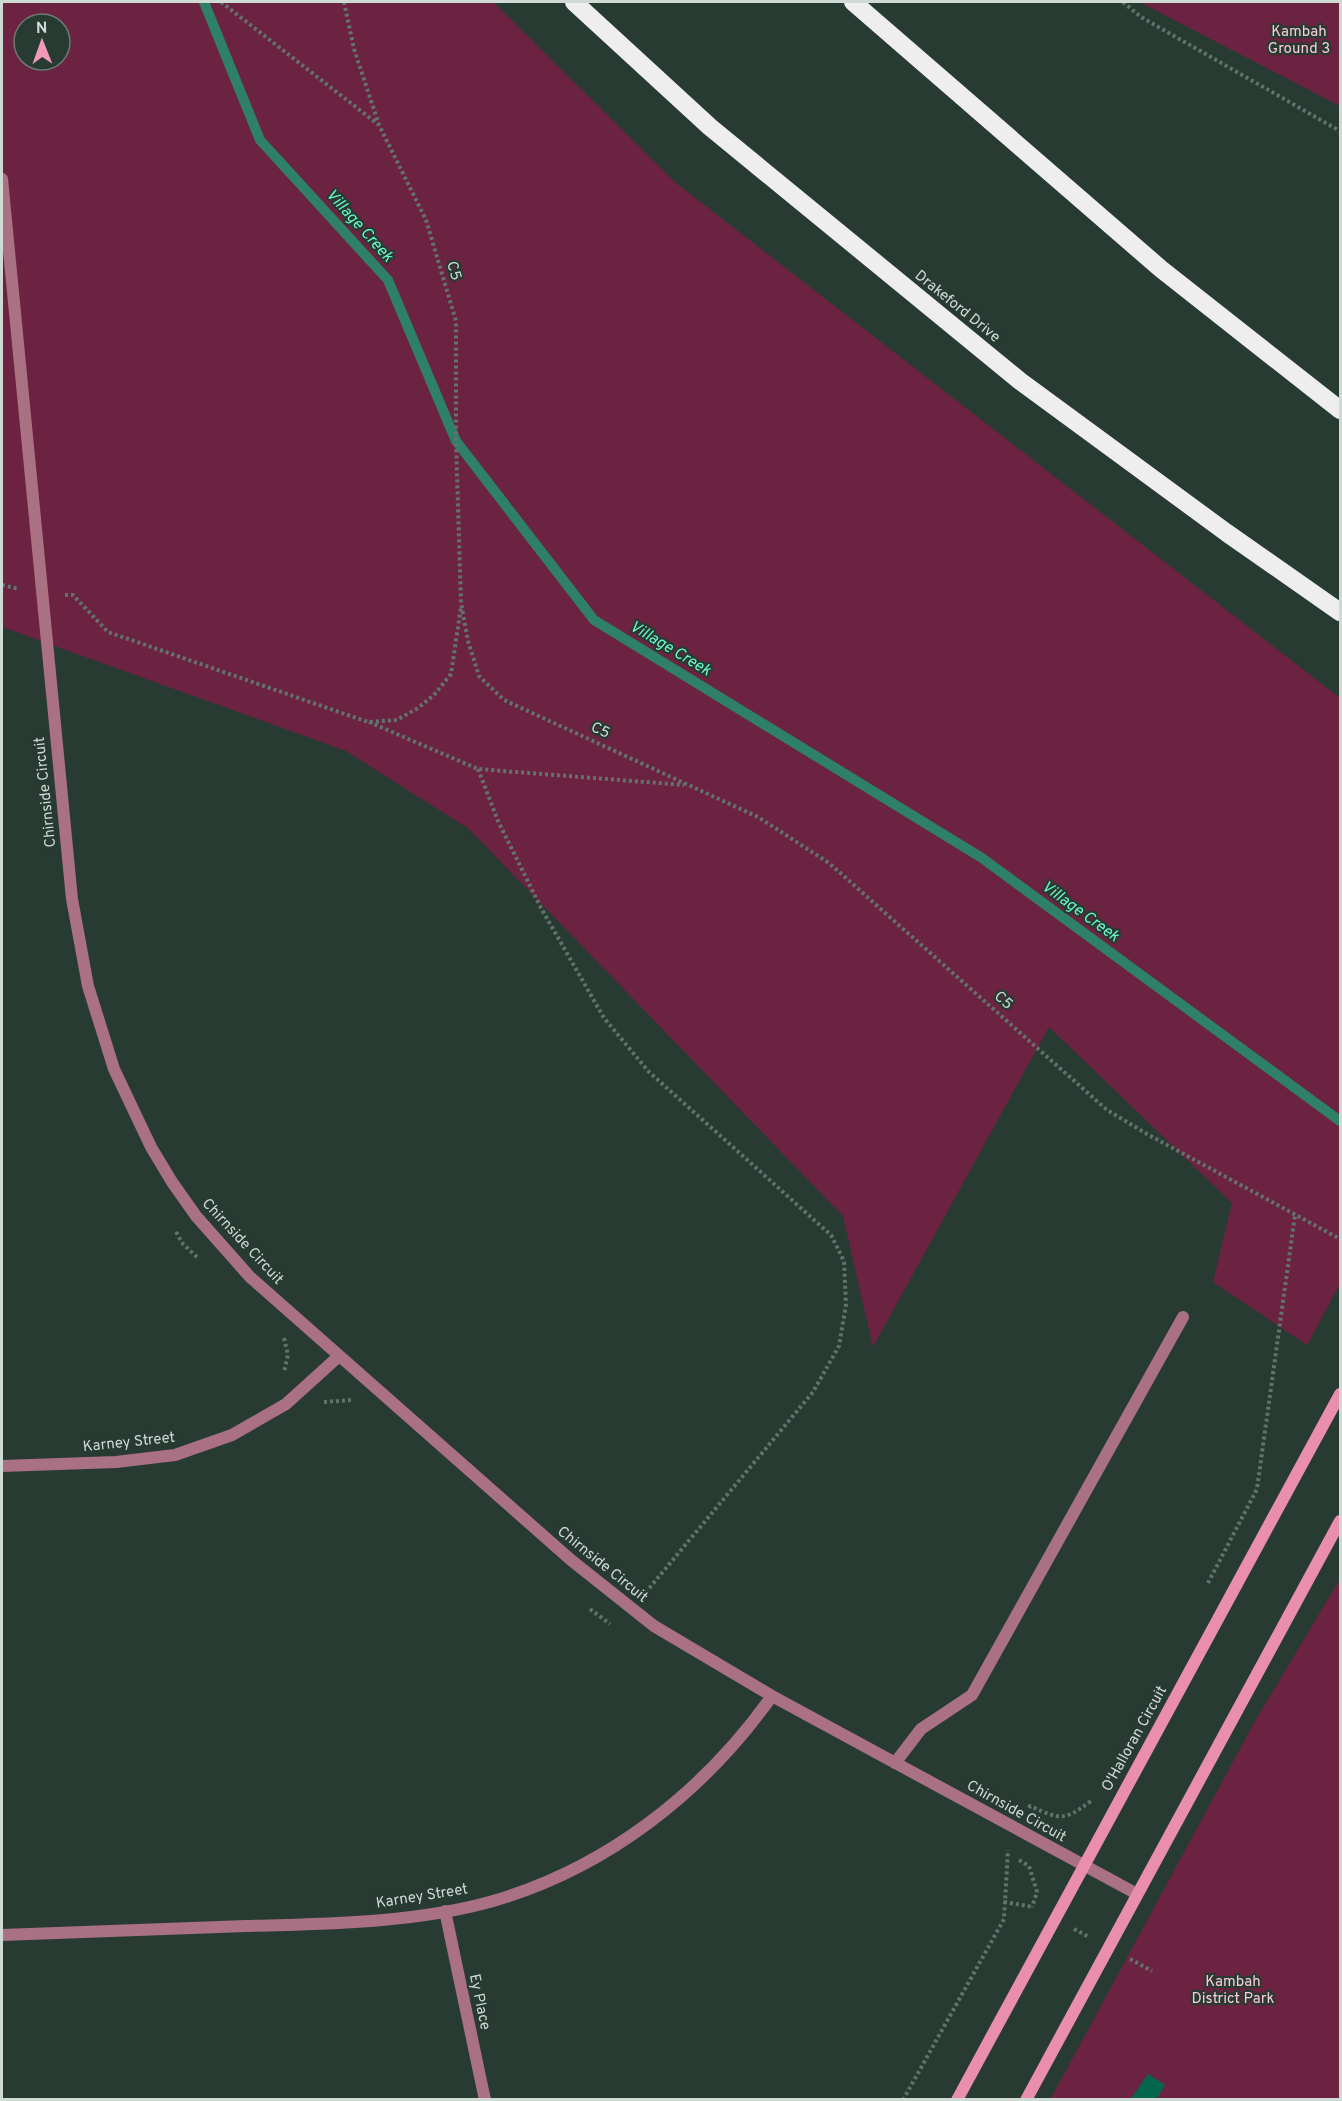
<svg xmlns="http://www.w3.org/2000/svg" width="1342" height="2101" viewBox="0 0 1342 2101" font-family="Overpass,sans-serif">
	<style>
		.green { fill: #6b2341; fill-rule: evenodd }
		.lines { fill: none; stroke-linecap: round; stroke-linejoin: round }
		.stream { stroke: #2e8066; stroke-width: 10 }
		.building { fill: #04664d }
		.path { stroke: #63736c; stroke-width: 4; stroke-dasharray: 3 3; stroke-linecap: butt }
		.lane { stroke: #aa7083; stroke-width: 12 }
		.street { stroke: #aa7083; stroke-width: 12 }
		.secondary { stroke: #ea8eae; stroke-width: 12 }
		.highway { stroke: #eee; stroke-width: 18 }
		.labels { text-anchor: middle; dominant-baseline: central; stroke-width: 4.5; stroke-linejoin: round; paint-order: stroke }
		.park-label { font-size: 15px; fill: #facad9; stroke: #283b33 }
		.street-label { font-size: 15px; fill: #cfdad5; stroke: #283b33 }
		.water-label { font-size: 16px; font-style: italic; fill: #68f9ca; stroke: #283b33 }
	</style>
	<rect width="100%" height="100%" fill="#283b33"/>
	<path class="green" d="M2,2H493L676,183L1340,698V1284L1307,1345L1213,1282L1232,1203L1049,1027L873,1347L843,1216L469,829L346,751L2,627ZM24,24H60V60H24Z
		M1141,2H1340V106L1147,6Z
		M1340,1579V2099L1050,2100L1255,1721Z"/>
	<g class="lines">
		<path class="stream" d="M204,2L260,140L388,280L456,441L594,620L982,858L1340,1121"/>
	</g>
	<path class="building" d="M1148,2074L1165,2085L1156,2100H1130Z"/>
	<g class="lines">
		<path class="path" d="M221,2L379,125L426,220L456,321V441L461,603L468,641L479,676L504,700L758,817L829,863L1107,1110L1147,1134L1340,1239
			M344,2L354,49L379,125
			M1123,2L1141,17L1340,131
			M2,585L19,589
			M65,595H73L108,632L368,722L397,720L418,708L434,695L451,674L461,607
			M369,722L478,769L684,785
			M478,769L498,821L541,908L604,1018L649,1072L831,1235L844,1261L846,1305L839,1346L813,1392L646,1592
			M176,1232L183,1244L198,1258
			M284,1338L288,1355L284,1372
			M324,1402L352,1400
			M1208,1583L1257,1489L1295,1215
			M590,1609L610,1624
			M1029,1808L1030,1806C1061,1820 1064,1821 1091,1801
			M1019,1860L1029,1866L1037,1892L1032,1907
			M1004,1902L1033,1907
			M1074,1929L1089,1937
			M1130,1959L1152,1971
			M903,2100L1004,1919L1008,1850"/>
		<path class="lane" d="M895,1763L921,1729L972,1695L1183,1317"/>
		<path class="street" d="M2,179L72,899L88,986L114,1069L151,1147L172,1182L196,1216L250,1277L571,1560L654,1626L772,1696L1137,1894
			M2,1466L116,1462L175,1455L232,1435L286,1404L339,1356
			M445,1911L485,2100
			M2,1935C83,1932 164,1929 246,1926C326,1924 416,1923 493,1901C607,1868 704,1792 772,1696"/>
		<path class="secondary" d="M957,2100L1340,1394
			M1026,2100L1340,1521"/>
		<path class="highway" d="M574,2L710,127L1020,381L1227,533L1340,612
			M853,2L1161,269L1340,410"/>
	</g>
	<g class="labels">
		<g class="park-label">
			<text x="1299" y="32">Kambah<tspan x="1299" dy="17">Ground 3</tspan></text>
			<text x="1233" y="1982">Kambah<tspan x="1233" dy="17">District Park</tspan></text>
		</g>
		<g class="street-label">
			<text transform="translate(453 271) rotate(74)">C5</text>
			<text transform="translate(957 307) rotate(39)">Drakeford Drive</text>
			<text transform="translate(600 731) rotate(25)">C5</text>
			<text transform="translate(46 792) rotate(-96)">Chirnside Circuit</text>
			<text transform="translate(1003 1001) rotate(42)">C5</text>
			<text transform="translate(242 1242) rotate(47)">Chirnside Circuit</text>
			<text transform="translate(129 1443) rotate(-6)">Karney Street</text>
			<text transform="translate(602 1565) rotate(39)">Chirnside Circuit</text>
			<text transform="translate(1135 1739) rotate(-61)">O'Halloran Circuit</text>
			<text transform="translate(1016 1812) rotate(29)">Chirnside Circuit</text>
			<text transform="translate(422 1897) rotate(-9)">Karney Street</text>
			<text transform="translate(479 2002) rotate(78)">Ey Place</text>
		</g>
		<g class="water-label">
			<text transform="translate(359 226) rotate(48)">Village Creek</text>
			<text transform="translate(670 649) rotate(31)">Village Creek</text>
			<text transform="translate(1080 912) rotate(36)">Village Creek</text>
		</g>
	</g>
	<rect width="1342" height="2101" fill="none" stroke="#cfdad5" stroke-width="6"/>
	<g transform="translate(42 42) rotate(359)"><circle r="28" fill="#283b33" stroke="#6b7b74" stroke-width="1.5"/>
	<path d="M0-4.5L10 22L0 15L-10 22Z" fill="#f09ab7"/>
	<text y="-9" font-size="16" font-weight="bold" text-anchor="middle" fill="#cfdad5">N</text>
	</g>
</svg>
